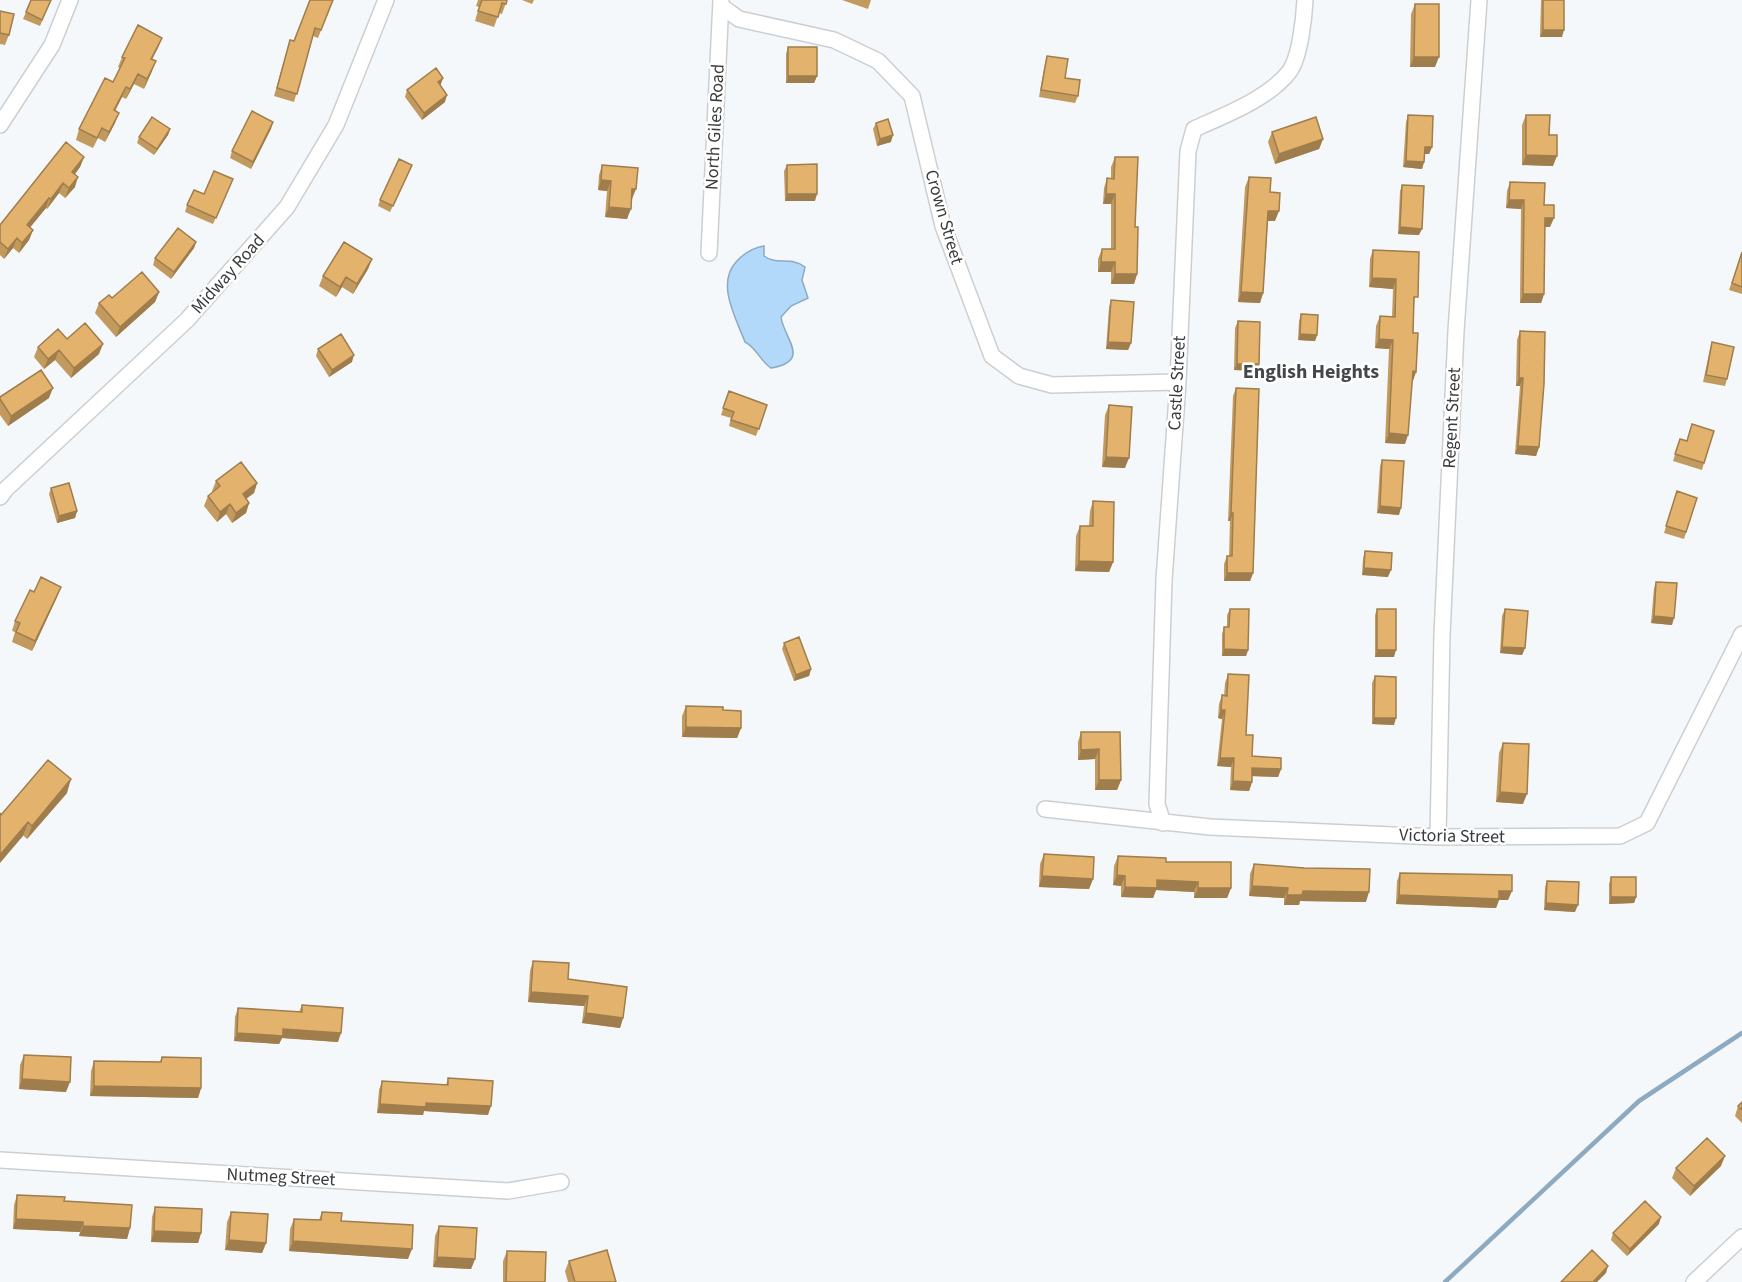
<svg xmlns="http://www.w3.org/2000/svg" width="1742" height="1282" viewBox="0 0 1742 1282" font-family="'Source Sans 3',sans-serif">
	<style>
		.water { fill: #b2d9fa; stroke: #8eaac1; stroke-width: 1.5 }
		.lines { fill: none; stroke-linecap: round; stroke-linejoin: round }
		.stream { stroke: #8eaac1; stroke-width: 4.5 }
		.street-casing { stroke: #cccfd2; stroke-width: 18 }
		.street { stroke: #fff; stroke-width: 15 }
		.wall { fill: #c39a5e }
		.shaded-wall { fill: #9f7d4c }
		.building { fill: #e3b36d; stroke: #9f7d4c; stroke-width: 1.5 }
		.labels { text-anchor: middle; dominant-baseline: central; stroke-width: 5; stroke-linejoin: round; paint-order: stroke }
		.street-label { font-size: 18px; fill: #3a3b3c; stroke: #fff }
		.neighbourhood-label { font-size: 20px; font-weight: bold; fill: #45484a; stroke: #fff }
	</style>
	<rect width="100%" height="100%" fill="#f5f8fb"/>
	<path class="water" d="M764,246V256C777,266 791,256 805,267L802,280L808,298L791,306L781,317C784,339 812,361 771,368C760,361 757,348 745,342C736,318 716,284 736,262C744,253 752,248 764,246Z"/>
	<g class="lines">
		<path class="stream" d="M1445,1282L1639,1101L1742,1033"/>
		<g class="street-casing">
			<path id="street" d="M721,6L739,19L834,40L878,61L912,96L943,226L992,356L1019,376L1052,385L1178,382
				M0,125L52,45L70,0
				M709,253L721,0
				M0,497L6,489L187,320L287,207L336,125L386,0
				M1045,809L1210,827L1438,837L1620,836L1647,823L1742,634
				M1163,823L1157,804L1164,580L1178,382L1188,151L1194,129C1225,115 1268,99 1289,72C1300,58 1304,18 1305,0
				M1438,837L1442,635L1456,331L1479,0
				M0,1160L508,1191L561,1182
				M1694,1282L1742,1237"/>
		</g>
		<use href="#street" class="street"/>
	</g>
	<path class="wall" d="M51,0L40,26L23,19L26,12Z
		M333,0L318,38L313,36L294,102L274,96L290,40L294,41Z
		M478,0H507L502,14L499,13L494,27L475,21L479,7L476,6Z
		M522,0H534L532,4Z
		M842,0H871L868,9Z
		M1541,0H1564L1562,37H1540Z
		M1415,4L1435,67H1410L1411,14Z
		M0,11L9,35L5,45L0,44Z
		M162,38L152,59V71L144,89L134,84L126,99L122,97L115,111V123L105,142L98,138L93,148L76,140L79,129L113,82L120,68L118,67L122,57Z
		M788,47L817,76L814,83H786V54Z
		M1047,56L1065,78L1078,96L1075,103L1039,97L1045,63Z
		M441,84L440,85L445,102L422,120L405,97L407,90Z
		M1408,115L1432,147L1429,154H1424V162L1422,169L1403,167L1406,122Z
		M1526,115L1549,135L1553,166L1522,165V125Z
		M273,122L251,169L230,158L232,151Z
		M876,123L891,142L877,146L873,129Z
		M170,129L168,135L154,155L137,143L139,137Z
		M1272,132L1323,139L1319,149L1275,164L1268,142Z
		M84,157L80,167L75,174V187L65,198L59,193L47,209L46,208L30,227L33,230L29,240L19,253L13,248L4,259L0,255V225Z
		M1115,157L1135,227L1137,274L1134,284H1111V272H1098V259L1102,249H1111V204H1103L1104,188L1107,178L1111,179V167Z
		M602,165L632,199H631L627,219L605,217L607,191L598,190L599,175Z
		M787,165L815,201H785L784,171Z
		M409,172L390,212L378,206L380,200Z
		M1249,177L1270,192L1275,221H1268L1263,293L1260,303L1238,302L1245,187Z
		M233,179L213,224L185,212L187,205L204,194Z
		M1510,182L1544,205L1550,227H1545L1544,294L1541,303H1520L1521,209L1506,208L1507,191Z
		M1402,185L1419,235L1398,234L1400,191Z
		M196,242L194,248L171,279L153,265L155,258Z
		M1373,250L1419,252L1414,306L1413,333L1416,372L1412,381L1405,444L1385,443L1389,349L1375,348L1376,326L1380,316L1392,317L1393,289L1369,287L1370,259Z
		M1742,252V294L1729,290Z
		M372,259L368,269L353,294L342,287L336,297L319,286L323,276Z
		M159,292L155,302L116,337L95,313L99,303L112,298Z
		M1111,300L1131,343L1128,350L1106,349L1109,307Z
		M1301,314L1317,335L1315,341L1298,340L1299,321Z
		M1238,321L1259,364L1257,371L1234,370L1235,328Z
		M1520,331L1539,447L1536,456L1515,454L1520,386H1516L1517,340Z
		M67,339L99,354L71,378L55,360L44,369L34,357L38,347Z
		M1712,342L1727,379L1725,386L1703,382L1710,349Z
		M318,349L352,362L329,377L316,356Z
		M1236,388L1253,573L1250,581H1224V564L1227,556H1229L1230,521H1228L1233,396Z
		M729,391L767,405L756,436L729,426L731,418L721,415Z
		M0,397L49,398L8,426L0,415Z
		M1109,405L1125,468L1102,467L1105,415Z
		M1680,439L1687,441L1704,463L1702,470L1673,461Z
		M1382,460L1399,515L1377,513L1380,466Z
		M216,481L257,483L254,493L246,499L249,503L246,513L232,523L226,514L217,522L204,506L208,496L213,492L212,491Z
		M51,488L77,511L75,518L57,523L49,494Z
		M1677,491L1697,498L1684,539L1664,533Z
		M1093,501L1113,562L1109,572L1075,571L1076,536L1080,526H1089L1090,511Z
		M1365,551L1388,577L1362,575L1363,558Z
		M1656,582L1672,625L1651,623L1654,588Z
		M57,597L32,651L12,642L15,632L12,631L15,621Z
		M1230,609L1248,650L1246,656H1222V634L1224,627H1227V615Z
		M1377,609L1394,657H1375V615Z
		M1505,609L1525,648L1522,655L1500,653L1502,616Z
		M784,643L811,669L809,676L794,681L782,649Z
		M1228,674L1252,756L1281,769L1278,777L1252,776V782L1249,791L1230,790L1231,767L1217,766L1222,719L1218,718L1219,704L1222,695L1224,696L1225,683Z
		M1375,676L1394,725L1372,724V683Z
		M686,706L723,710L741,728L737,738L682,737V716Z
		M1081,732H1120L1121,780L1117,790H1095V759L1078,760V742Z
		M1503,743L1523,804L1496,802L1499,753Z
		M67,793L27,839L1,815Z
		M1044,854L1093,879L1089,889L1039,887L1040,864Z
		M1118,856L1166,862L1231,888L1227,898H1194V892L1156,890L1153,898L1121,897V886L1113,885L1114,866Z
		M1254,864L1366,902L1300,901L1299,905H1284V898L1249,896L1250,874Z
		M1400,873L1508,900H1499L1496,908L1396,904L1397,881Z
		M1611,877L1636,897L1634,903L1609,904V884Z
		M1547,881L1575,912L1544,910L1545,887Z
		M533,961L568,979L623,1018L620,1028L582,1023L584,1006L528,1002L530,971Z
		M302,1005L338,1042L282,1038L279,1044L234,1041L235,1017L238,1008L299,1012Z
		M24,1055L66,1092L19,1089L20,1065Z
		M162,1057L201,1088L198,1098L90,1096L91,1071L94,1061L160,1062Z
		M448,1078L488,1115L424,1111L423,1115L377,1113L379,1090L382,1081L446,1085Z
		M1742,1102V1123L1735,1116L1738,1106Z
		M1721,1166L1690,1196L1672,1178L1676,1168Z
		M17,1195L64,1201L130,1228L127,1239L79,1236L80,1232L13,1229L14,1205Z
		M155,1207L201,1233L198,1243L151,1242L152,1217Z
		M231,1212L266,1243L262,1253L225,1250L227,1222Z
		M322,1212L341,1221L408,1259L289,1251L290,1229L294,1219L319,1220Z
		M1659,1224L1627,1256L1611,1240L1613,1233Z
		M439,1226L475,1259L471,1269L433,1267L435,1236Z
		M507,1251L545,1282H503V1261Z
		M569,1261L616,1282H568L565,1271Z"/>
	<path class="shaded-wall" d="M1543,30H1564L1562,37H1540Z
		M162,38L158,48L147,69L151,59Z
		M1414,57H1439L1435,67H1410Z
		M156,61L152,71L144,89L147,79Z
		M138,74L134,84L126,99L130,89Z
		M788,76H817L814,83H786Z
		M443,78L441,84L435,89L438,82Z
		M126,87L122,97L110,120L114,110Z
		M447,95L445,102L422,120L424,113Z
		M119,113L115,123L105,142L109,132Z
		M273,122L271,129L251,169L253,162Z
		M170,129L168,135L154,155L157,149Z
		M893,135L891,142L877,146L880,139Z
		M1323,139L1319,149L1275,164L1279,154Z
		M1425,147H1432L1429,154H1422Z
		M1526,155L1557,156L1553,166L1522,165Z
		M84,157L80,167L69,182L72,172Z
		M1406,161L1424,162L1422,169L1403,167Z
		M78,177L75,187L65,198L69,188Z
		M601,180L611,181L607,191L598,190Z
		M63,183L59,193L47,209L51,199Z
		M632,189H636L632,199H628Z
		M787,194H817L815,201H785Z
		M1106,194H1115L1111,204H1103Z
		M49,198L46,208L24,235L27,225Z
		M1509,200H1524L1521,209L1506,208Z
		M609,207L631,209L627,219L605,217Z
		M1268,211H1279L1275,221H1264Z
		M1545,218H1554L1550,227H1542Z
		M1400,227L1422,229L1419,235L1398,234Z
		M33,230L29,240L19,253L22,243Z
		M17,238L13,248L4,259L8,249Z
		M196,242L194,248L171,279L174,272Z
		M372,259L368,269L353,294L357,284Z
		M1101,262H1115L1111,272H1098Z
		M1115,274H1137L1134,284H1111Z
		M346,277L342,287L336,297L340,287Z
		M1372,278L1396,279L1393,289L1369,287Z
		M159,292L155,302L116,337L120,327Z
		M1241,292L1263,293L1260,303L1238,302Z
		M1523,294H1544L1541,303H1520Z
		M1300,334L1317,335L1315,341L1298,340Z
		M1379,339L1393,340L1389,349L1375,348Z
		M1108,342L1131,343L1128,350L1106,349Z
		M103,344L99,354L71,378L74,368Z
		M59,350L55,360L44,369L48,359Z
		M354,355L352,362L329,377L332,370Z
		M1237,364H1259L1257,371L1234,370Z
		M1413,371L1416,372L1413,381H1409Z
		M1519,378H1523L1520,386H1516Z
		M53,388L49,398L8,426L11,416Z
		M1389,433L1408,435L1405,444L1385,443Z
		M1518,446L1539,447L1536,456L1515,454Z
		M1106,457L1129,458L1125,468L1102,467Z
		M257,483L254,493L239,504L243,494Z
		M249,503L246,513L232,523L236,513Z
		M230,504L226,514L217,522L220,512Z
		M1380,506L1401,508L1399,515L1377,513Z
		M77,511L75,518L57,523L59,516Z
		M1231,513H1233L1230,521H1228Z
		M1079,561L1113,562L1109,572L1075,571Z
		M1364,568L1391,570L1388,577L1362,575Z
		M1227,573H1253L1250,581H1224Z
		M61,587L57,597L32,651L35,641Z
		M1654,616L1674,618L1672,625L1651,623Z
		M1502,647L1525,648L1522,655L1500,653Z
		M1224,649L1248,650L1246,656H1222Z
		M1377,650H1396L1394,657H1375Z
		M811,669L809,676L794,681L796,675Z
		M1221,710H1225L1222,719L1218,718Z
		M1374,718H1396L1394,725L1372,724Z
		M686,727L741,728L737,738L682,737Z
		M1099,749L1095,759L1078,760L1081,750Z
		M1220,758H1234L1231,767L1217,766Z
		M1252,768L1281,769L1278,777L1249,776Z
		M71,779L67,793L27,839L32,826Z
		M1099,780H1121L1117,790H1095Z
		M1233,781L1252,782L1249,791L1230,790Z
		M1500,792L1527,794L1523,804L1496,802Z
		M28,822L23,836L0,863V855Z
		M1117,875L1125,876L1121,886L1113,885Z
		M1042,876L1093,879L1089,889L1039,887Z
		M1157,880L1198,882L1194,892L1156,890L1153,898L1121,897L1125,887Z
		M1252,886L1288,888L1284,898L1249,896Z
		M1198,888H1231L1227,898H1194Z
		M1303,891L1369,892L1366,902L1300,901L1299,905H1284L1287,895Z
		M1499,891H1512L1508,900H1499L1496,908L1396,904L1399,895Z
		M1611,897H1636L1634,903L1609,904Z
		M1546,903L1578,905L1575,912L1544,910Z
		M531,992L588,996L584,1006L528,1002Z
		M586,1013L623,1018L620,1028L582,1023Z
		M283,1029L341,1033L338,1042L282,1038L279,1044L234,1041L237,1033Z
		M22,1079L70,1082L66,1092L19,1089Z
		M94,1086L201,1088L198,1098L90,1096Z
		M426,1103L491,1106L488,1115L424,1111L423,1115L377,1113L380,1104Z
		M1725,1156L1721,1166L1690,1196L1694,1186Z
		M1661,1217L1659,1224L1627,1256L1630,1249Z
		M16,1219L83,1222L80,1232L13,1229Z
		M83,1226L130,1228L127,1239L79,1236Z
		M154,1231L201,1233L198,1243L151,1242Z
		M229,1240L266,1243L262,1253L225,1250Z
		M293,1241L412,1249L408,1259L289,1251Z
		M437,1257L475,1259L471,1269L433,1267Z
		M1608,1266L1606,1273L1597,1282H1593Z"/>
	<path class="building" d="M31,0H51L42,20L26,12Z
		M310,0H333L321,30L315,28L297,94L277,88L290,40L294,41Z
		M482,0H507L506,4L502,3L498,17L478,11Z
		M1543,0H1564V30H1543Z
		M1415,4H1439V57H1414Z
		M0,11L14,14L9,35L0,33Z
		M138,25L162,38L151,59L156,61L147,79L138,74L130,89L126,87L114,110L119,113L109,132L102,128L97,138L79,129L105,78L113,82L125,58L122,57Z
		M788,47H817V76H788Z
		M1047,56L1068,59L1065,78L1080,80L1078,96L1041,90Z
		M436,68L443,78L438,82L447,95L424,113L407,90Z
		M252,111L273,122L253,162L232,151Z
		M1408,115L1433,116L1432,147H1425L1424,162L1406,161Z
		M1526,115H1550L1549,135H1557V156L1526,155Z
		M152,117L170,129L157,149L139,137Z
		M1316,117L1323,139L1279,154L1272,132Z
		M888,119L893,135L880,139L876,123Z
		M66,142L84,157L72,172L78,177L69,188L63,183L51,199L49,198L27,225L33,230L22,243L17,238L8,249L0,242V225Z
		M1115,157H1138L1135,227H1138L1137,274H1115V262H1101L1102,249H1115V194H1106L1107,178L1114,179Z
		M399,159L412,165L393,206L380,200Z
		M817,164V194H787V165Z
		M602,165L638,168L636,189H632L631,209L609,207L611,181L601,180Z
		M214,171L233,179L216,218L187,205L194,190L204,194Z
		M1249,177L1271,178L1270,192L1280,193L1279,211H1268L1263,293L1241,292Z
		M1510,182L1545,183L1544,205H1554V218H1545L1544,294H1523L1524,200H1509Z
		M1402,185L1424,186L1422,229L1400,227Z
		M178,228L196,242L174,272L155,258Z
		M344,242L372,259L357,284L346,277L340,287L323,276Z
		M1373,250L1419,252L1418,297H1414L1413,333H1418L1416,372L1413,371L1408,435L1389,433L1393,340L1379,339L1380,316L1395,317L1396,279L1372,278Z
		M1742,252V287L1732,283Z
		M142,272L159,292L120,327L99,303L109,295L112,298Z
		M1111,300L1134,302L1131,343L1108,342Z
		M1301,314L1318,315L1317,335L1300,334Z
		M1238,321L1260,322L1259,364H1237Z
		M85,323L103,344L74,368L59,350L48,359L38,347L58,329L67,339Z
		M1520,331L1545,332L1544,384L1539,447L1518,446L1523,378H1519Z
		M341,334L354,355L332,370L318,349Z
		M1712,342L1734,347L1727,379L1706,375Z
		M41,370L53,388L11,416L0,399V397Z
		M1236,388L1259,389L1253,573H1227V556H1232L1233,513H1231Z
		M729,391L767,405L759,429L731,420L734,412L723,408Z
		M1109,405L1132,407L1129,458L1106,457Z
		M1692,424L1714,431L1704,463L1675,454L1680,439L1687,441Z
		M1382,460L1404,461L1401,508L1380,506Z
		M241,462L257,483L243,494L249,503L236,513L230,504L220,512L208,496L220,486L216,481Z
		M69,483L77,511L59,516L51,488Z
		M1677,491L1697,498L1686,532L1666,526Z
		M1093,501L1114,502L1113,562L1079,561L1080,526H1093Z
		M1365,551L1392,553L1391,570L1364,568Z
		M41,577L61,587L35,641L16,632L20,623L15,621L30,590L34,592Z
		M1656,582L1677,583L1674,618L1654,616Z
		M1230,609H1249L1248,650L1224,649V627H1229Z
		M1377,609H1396V650H1377Z
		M1505,609L1528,611L1525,648L1502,647Z
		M799,637L811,669L796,675L784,643Z
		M1228,674L1249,675L1246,735H1253L1252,756L1281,758V769L1252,768V782L1233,781L1234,758H1220L1225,710H1221L1222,695L1227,696Z
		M1375,676L1396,677V718H1374Z
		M686,706L723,707V710L741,711V728L686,727Z
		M1081,732H1120L1121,780H1099V749L1081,750Z
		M1503,743L1529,744L1527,794L1500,792Z
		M48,760L71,779L32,826L28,822L0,855V813L1,815Z
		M1044,854L1094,857L1093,879L1042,876Z
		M1118,856L1166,858V862H1231V888H1198V882L1157,880V888L1125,887V876L1117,875Z
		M1254,864L1304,868L1370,869L1369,892L1303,891L1302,895H1287L1288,888L1252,886Z
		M1400,873L1512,875V891H1499V899L1399,895Z
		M1611,877H1636V897H1611Z
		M1547,881L1579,882L1578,905L1546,903Z
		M533,961L569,963L568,979L627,987L623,1018L586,1013L588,996L531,992Z
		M302,1005L343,1008L341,1033L283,1029V1036L237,1033L238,1008L302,1012Z
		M24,1055L71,1057L70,1082L22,1079Z
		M162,1057L201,1058V1088L94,1086V1061L161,1062Z
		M448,1078L493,1081L491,1106L426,1103V1107L380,1104L382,1081L448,1085Z
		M1742,1102V1110L1738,1106Z
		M1707,1138L1725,1156L1694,1186L1676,1168Z
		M17,1195L65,1197L64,1201L132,1205L130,1228L83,1226V1222L16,1219Z
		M1645,1201L1661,1217L1630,1249L1613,1233Z
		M155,1207L202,1209L201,1233L154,1231Z
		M231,1212L268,1214L266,1243L229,1240Z
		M322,1212L342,1213L341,1221L413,1225L412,1249L293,1241L294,1219L321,1220Z
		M439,1226L477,1228L475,1259L437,1257Z
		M607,1250L616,1282H575L569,1261Z
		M1592,1250L1608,1266L1593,1282H1561Z
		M507,1251L546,1252L545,1282H506Z"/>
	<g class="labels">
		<g class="street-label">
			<text transform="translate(715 127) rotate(-87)">North Giles Road</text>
			<text transform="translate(944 217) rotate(74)">Crown Street</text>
			<text transform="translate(228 274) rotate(-48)">Midway Road</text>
			<text transform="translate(1177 383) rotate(-87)">Castle Street</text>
			<text transform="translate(1452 418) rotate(-87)">Regent Street</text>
			<text transform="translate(1452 836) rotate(1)">Victoria Street</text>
			<text transform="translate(281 1177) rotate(3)">Nutmeg Street</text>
		</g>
		<g class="neighbourhood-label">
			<text x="1311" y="372">English Heights</text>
		</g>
	</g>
</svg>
